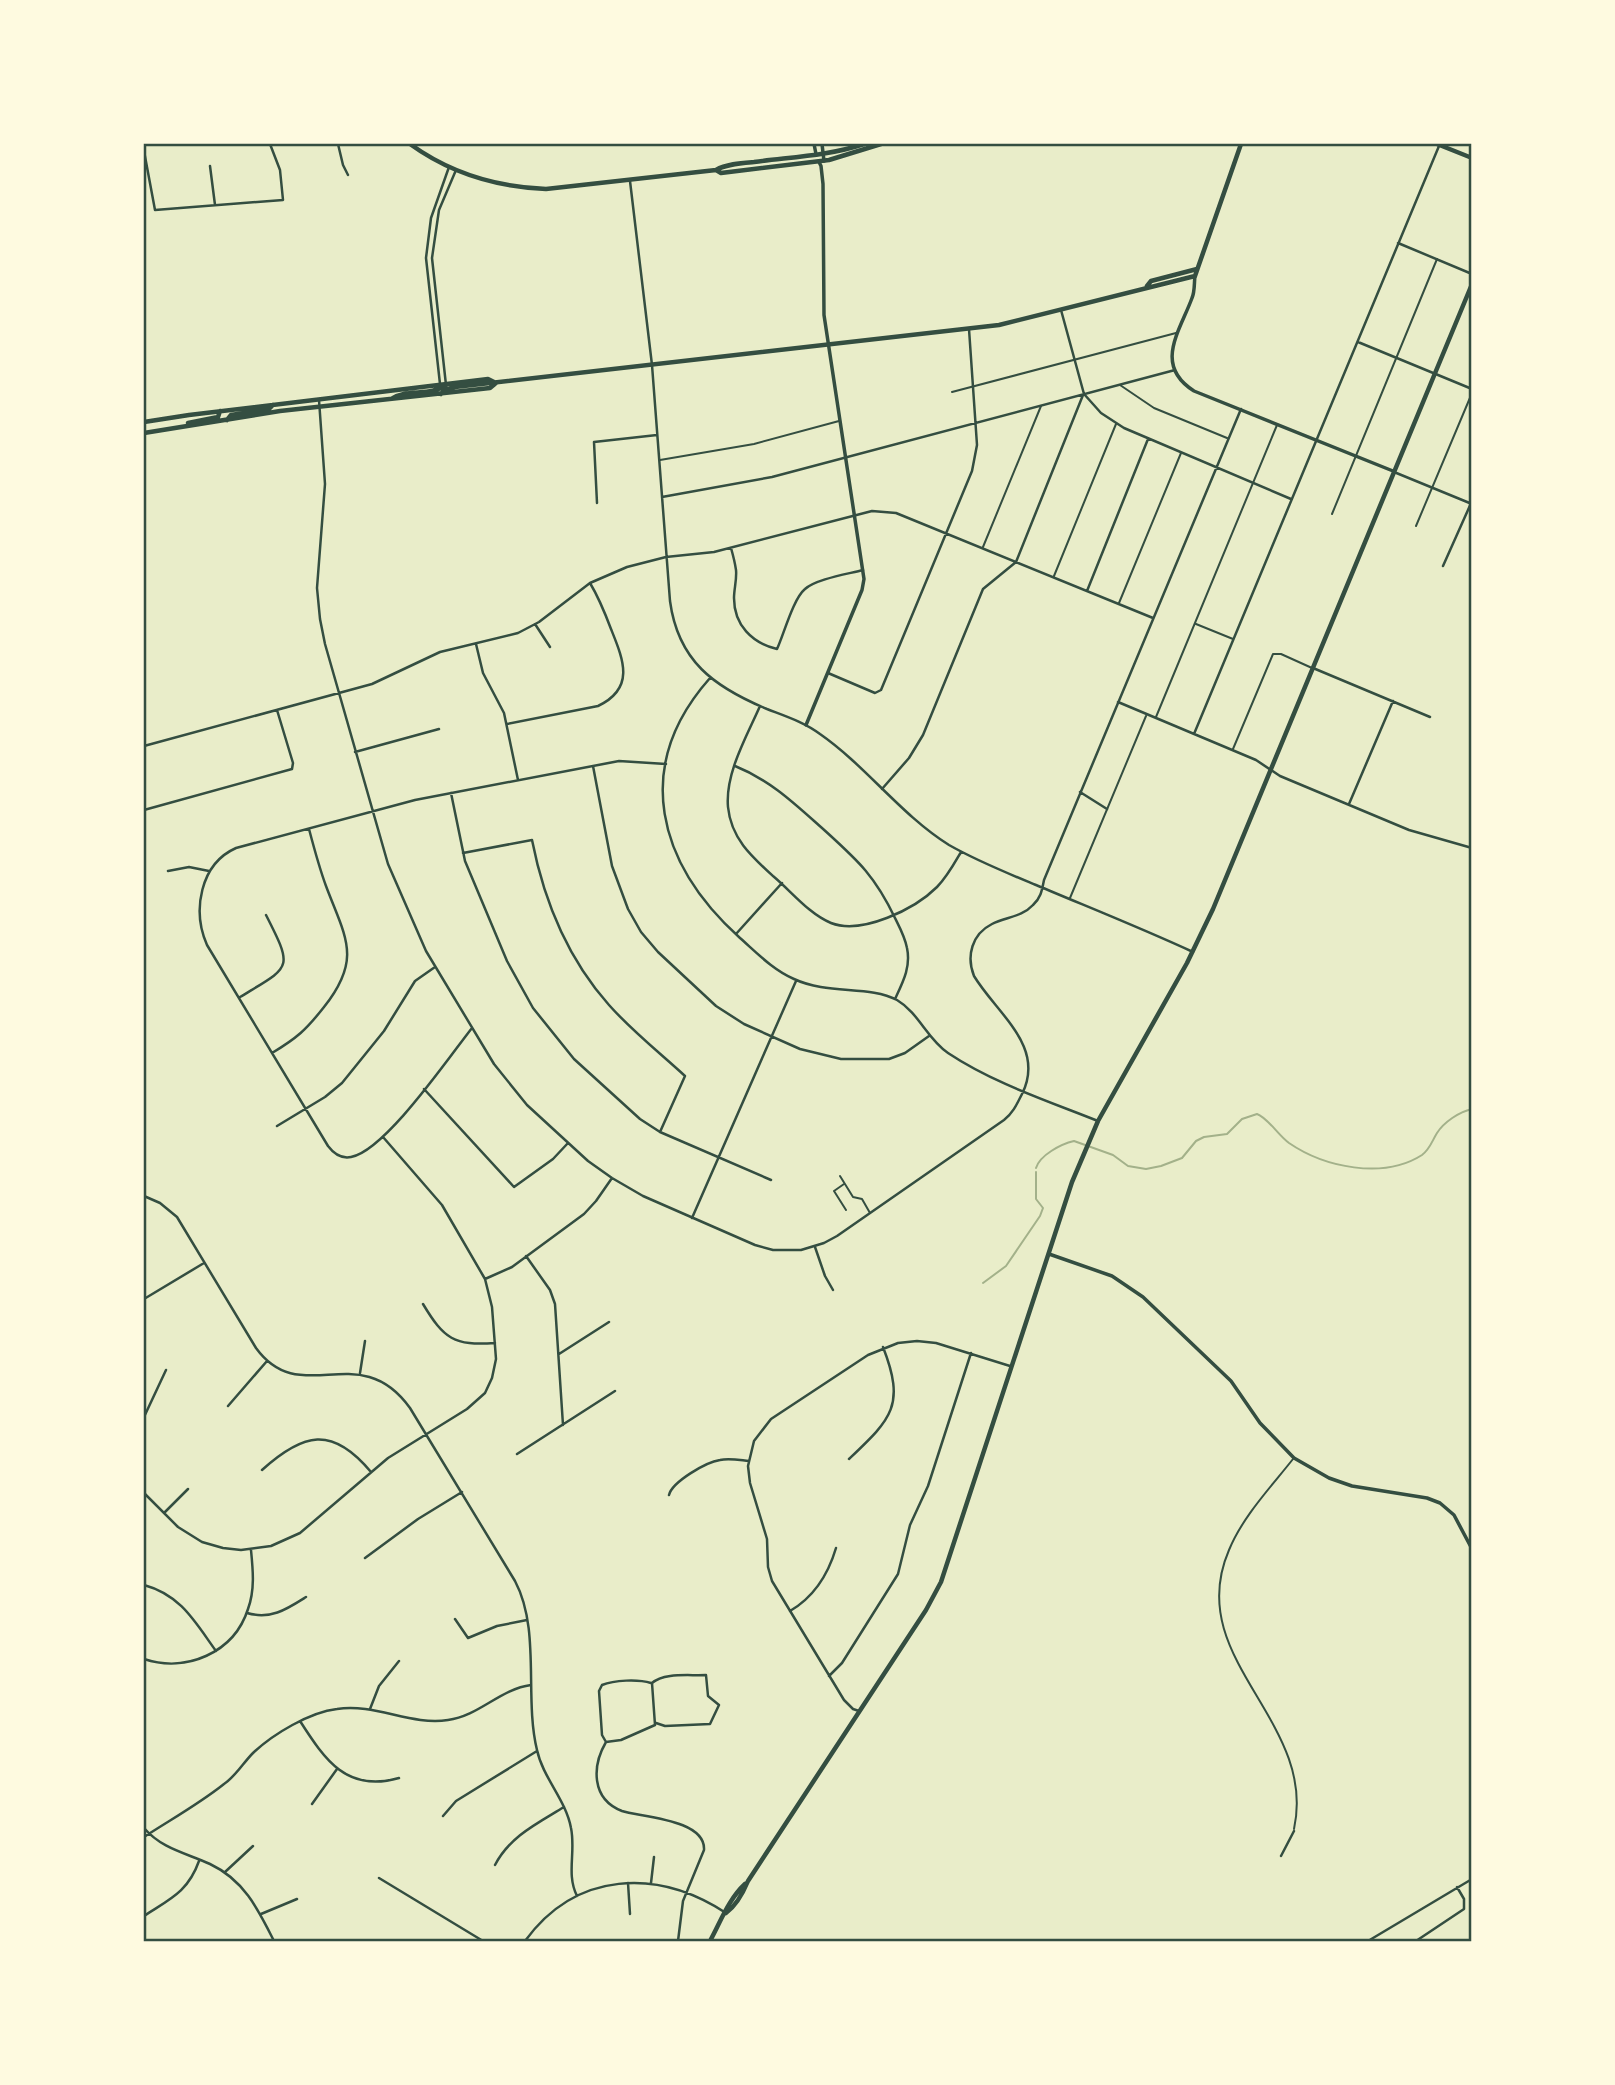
<svg xmlns="http://www.w3.org/2000/svg" width="1615" height="2085" viewBox="0 0 1615 2085" font-family="'Fira Sans Condensed',sans-serif">
	<style>
		.lines { fill: none; stroke-linecap: round; stroke-linejoin: round }
		.stream { stroke: #a3b18a; stroke-width: 2 }
		.service { stroke: #344e41; stroke-width: 2 }
		.minor { stroke: #344e41; stroke-width: 2.5 }
		.tertiary { stroke: #344e41; stroke-width: 3.5 }
		.secondary { stroke: #344e41; stroke-width: 4.5 }
		.primary { stroke: #344e41; stroke-width: 4.5 }
		.neatline { fill: none; stroke: #344e41; stroke-width: 2.5 }
	</style>
	<rect width="100%" height="100%" fill="#e9edc9"/>
	<g class="lines">
		<path class="stream" d="M1036,1168C1040,1155 1061,1144 1074,1141L1113,1155L1128,1166L1146,1169L1161,1166L1182,1158L1196,1141L1204,1137L1227,1134L1242,1119L1257,1114C1268,1118 1278,1135 1289,1143C1324,1167 1383,1180 1422,1155C1430,1149 1432,1141 1437,1133C1444,1122 1459,1112 1472,1109
			M983,1283L1006,1266L1040,1216L1043,1208L1036,1199V1172"/>
		<path class="service" d="M1120,385L1154,408L1227,438
			M952,392L1176,333
			M660,460L754,444L839,421
			M1332,514L1437,259
			M1416,526L1472,393
			M983,547L1041,406
			M1054,576L1116,424
			M1119,603L1181,453
			M1196,624L1233,639
			M1156,717L1277,425
			M1233,749L1273,654H1281L1312,668
			M1070,898L1146,716
			M840,1176L853,1197L862,1199L870,1213
			M844,1184L834,1191L846,1210
			M1293,1459C1271,1487 1243,1516 1229,1550C1182,1659 1318,1720 1294,1829"/>
		<path class="minor" d="M338,144L343,165L348,175
			M144,151L155,210L283,200L280,170L270,144
			M210,166L215,205
			M630,181L652,365L670,601C678,661 714,687 767,709C785,716 804,722 820,734C866,766 901,815 949,845C977,861 1007,873 1036,885C1088,907 1141,928 1193,952
			M1398,243L1472,274
			M1061,310L1084,394L1101,413L1124,428L1291,499
			M1358,342L1472,389
			M440,384L426,258L431,218L449,167
			M446,385L432,258L439,210L456,170
			M319,400L325,484L317,588L320,619L325,644L388,864L426,951L494,1064L527,1105L588,1161L612,1178L643,1196L755,1245L773,1250H801L824,1243L837,1236L1004,1120C1013,1113 1017,1104 1022,1094C1046,1046 997,1014 974,976C966,956 972,934 992,924C1006,917 1022,917 1033,905C1041,898 1042,890 1044,880L1241,409
			M1394,472L1472,504
			M662,497L772,477L1175,370
			M597,503L594,442L657,435
			M731,548C733,555 735,563 736,570C737,579 734,589 734,598C734,625 752,643 777,649C784,634 793,599 805,589C816,579 848,574 863,570
			M1443,566L1472,501
			M1087,591L1148,439
			M535,624L550,647
			M476,644L483,673L504,713L518,780
			M1313,668L1430,717
			M828,673L875,693L881,690L972,471L977,445L969,329
			M710,678C631,767 658,864 740,938C757,953 773,970 794,979C828,995 869,985 897,1000C919,1013 927,1039 948,1053C993,1083 1048,1101 1098,1121
			M1118,702L1256,760L1280,776L1409,830L1472,848
			M760,706C747,736 725,773 728,807C731,838 751,856 773,876C791,891 809,914 831,923C862,935 915,909 937,887C947,877 954,864 961,852
			M507,724L598,706C636,688 623,659 611,629C605,613 599,598 590,583
			M1194,734L1439,146
			M144,746L372,684L440,652L518,633L539,622L590,583L627,567L666,557L714,552L872,511L896,513L1153,618
			M355,752L439,729
			M593,766L612,866L628,909L641,932L658,952L716,1006L744,1024L800,1049L841,1059H889L905,1053L929,1036
			M735,766C770,780 794,803 822,828C857,860 874,874 895,918C900,928 905,937 907,948C911,967 903,982 895,999
			M882,789L909,758L923,735L983,589L1016,562L1083,395
			M1080,792L1107,809
			M451,793L465,861L507,961L533,1008L574,1059L640,1119L660,1132L771,1180
			M1349,804L1393,701
			M144,810L292,769L293,763L277,710
			M463,853L532,840C544,901 568,959 609,1005C632,1031 660,1053 685,1076L660,1132
			M168,871L189,867L209,871
			M736,934L782,883
			M240,997C291,966 294,970 266,915
			M472,1028C449,1057 385,1151 351,1157C341,1159 334,1154 328,1146L207,945C192,911 200,864 236,848L415,800L619,761L666,764
			M272,1053C297,1038 306,1030 324,1007C363,958 345,937 326,886C319,867 314,848 309,829
			M424,1089L514,1187L553,1159L568,1143
			M277,1126L325,1097L342,1083L384,1031L415,981L435,967
			M144,1196L160,1203L177,1217L256,1348C301,1410 359,1337 410,1408L515,1581C541,1630 524,1697 537,1750C543,1778 566,1800 571,1828C576,1852 566,1874 577,1896
			M692,1218L796,981
			M815,1247L825,1276L833,1290
			M526,1256L550,1290L555,1304L563,1425
			M485,1279L512,1267L584,1214L596,1201L612,1178
			M144,1299L204,1263
			M423,1304C444,1339 454,1346 495,1343
			M559,1354L609,1322
			M360,1373L365,1341
			M228,1406L267,1361
			M144,1417L166,1370
			M517,1454L615,1391
			M849,1459C891,1419 906,1406 883,1347
			M262,1470C303,1433 332,1425 371,1472
			M144,1493L178,1527L202,1542L223,1548L241,1550L271,1546L300,1533L388,1458L467,1409L485,1393L492,1378L496,1359L492,1307L485,1279L442,1205L383,1137
			M669,1495C672,1482 706,1462 720,1460C729,1458 739,1460 749,1461
			M164,1513L188,1489
			M365,1558L418,1519L462,1492
			M144,1585C181,1595 195,1622 216,1651
			M790,1611C814,1597 828,1575 836,1548
			M247,1613C271,1620 287,1609 306,1597
			M455,1619L468,1638L497,1626L527,1620
			M144,1659C186,1673 234,1653 248,1609C255,1590 253,1570 251,1550
			M829,1676L842,1663L898,1574L910,1525L928,1486L971,1353
			M370,1709L379,1686L399,1661
			M859,1711L853,1709L844,1700L772,1581L768,1567L767,1539L750,1483L748,1466L754,1441L771,1419L868,1355L898,1343L917,1341L936,1343L1010,1366
			M300,1721C325,1760 347,1793 399,1778
			M656,1723L665,1726L710,1724L719,1705L708,1696L706,1675C690,1676 664,1672 652,1683L655,1725L621,1740L606,1742C592,1766 591,1799 622,1811C640,1817 706,1819 704,1850L683,1901L678,1941
			M606,1742L602,1735L599,1691L602,1685C614,1680 638,1679 651,1683
			M312,1804L337,1769
			M443,1816L456,1801L537,1751
			M144,1828C162,1849 186,1853 210,1864C244,1880 258,1909 274,1941
			M144,1837C170,1820 199,1804 224,1784C236,1776 243,1763 253,1753C273,1734 310,1712 337,1709C375,1703 411,1726 448,1720C479,1716 500,1689 531,1685
			M1281,1856L1294,1831
			M495,1865C510,1836 538,1823 564,1807
			M225,1872L253,1846
			M379,1878L483,1941
			M628,1883L630,1914
			M651,1883L654,1857
			M261,1914L297,1899
			M144,1916C170,1899 188,1892 199,1861
			M525,1941C576,1871 657,1868 726,1913
			M1368,1941L1472,1879
			M1416,1941L1464,1909V1899L1457,1887"/>
		<path class="tertiary" d="M814,144L816,154
			M822,144L824,161
			M1195,276C1194,283 1195,291 1192,298C1180,331 1153,365 1194,391L1393,471
			M806,725L862,590L864,579L824,315L823,184L821,166L819,162
			M1049,1254L1112,1276L1143,1297L1231,1381L1260,1423L1294,1458L1329,1478L1352,1486L1427,1498L1440,1503L1454,1515L1472,1549"/>
		<path class="secondary" d="M410,144C450,173 496,187 546,189L716,170C726,164 742,163 754,162C791,157 828,156 864,144
			M716,170L721,173L829,160L881,144
			M726,1913C737,1905 743,1893 748,1881L926,1610L941,1582L1072,1182L1098,1121L1187,963L1213,909L1472,284
			M710,1941C721,1921 728,1900 745,1884"/>
		<path class="primary" d="M1437,144L1472,158
			M1147,286L1151,281L1197,269
			M441,394L444,390L455,387L999,325L1195,276L1241,144
			M391,399C407,388 430,397 446,385
			M227,420L231,415L269,409L273,405
			M144,422L189,415L488,379L496,383
			M188,423L218,417L220,411
			M144,433L280,411L490,388L496,383"/>
	</g>
	<rect width="1615" height="2085" fill="none" stroke="#fefae0" stroke-width="290"/>
	<rect x="145" y="145" width="1325" height="1795" class="neatline"/>
</svg>
